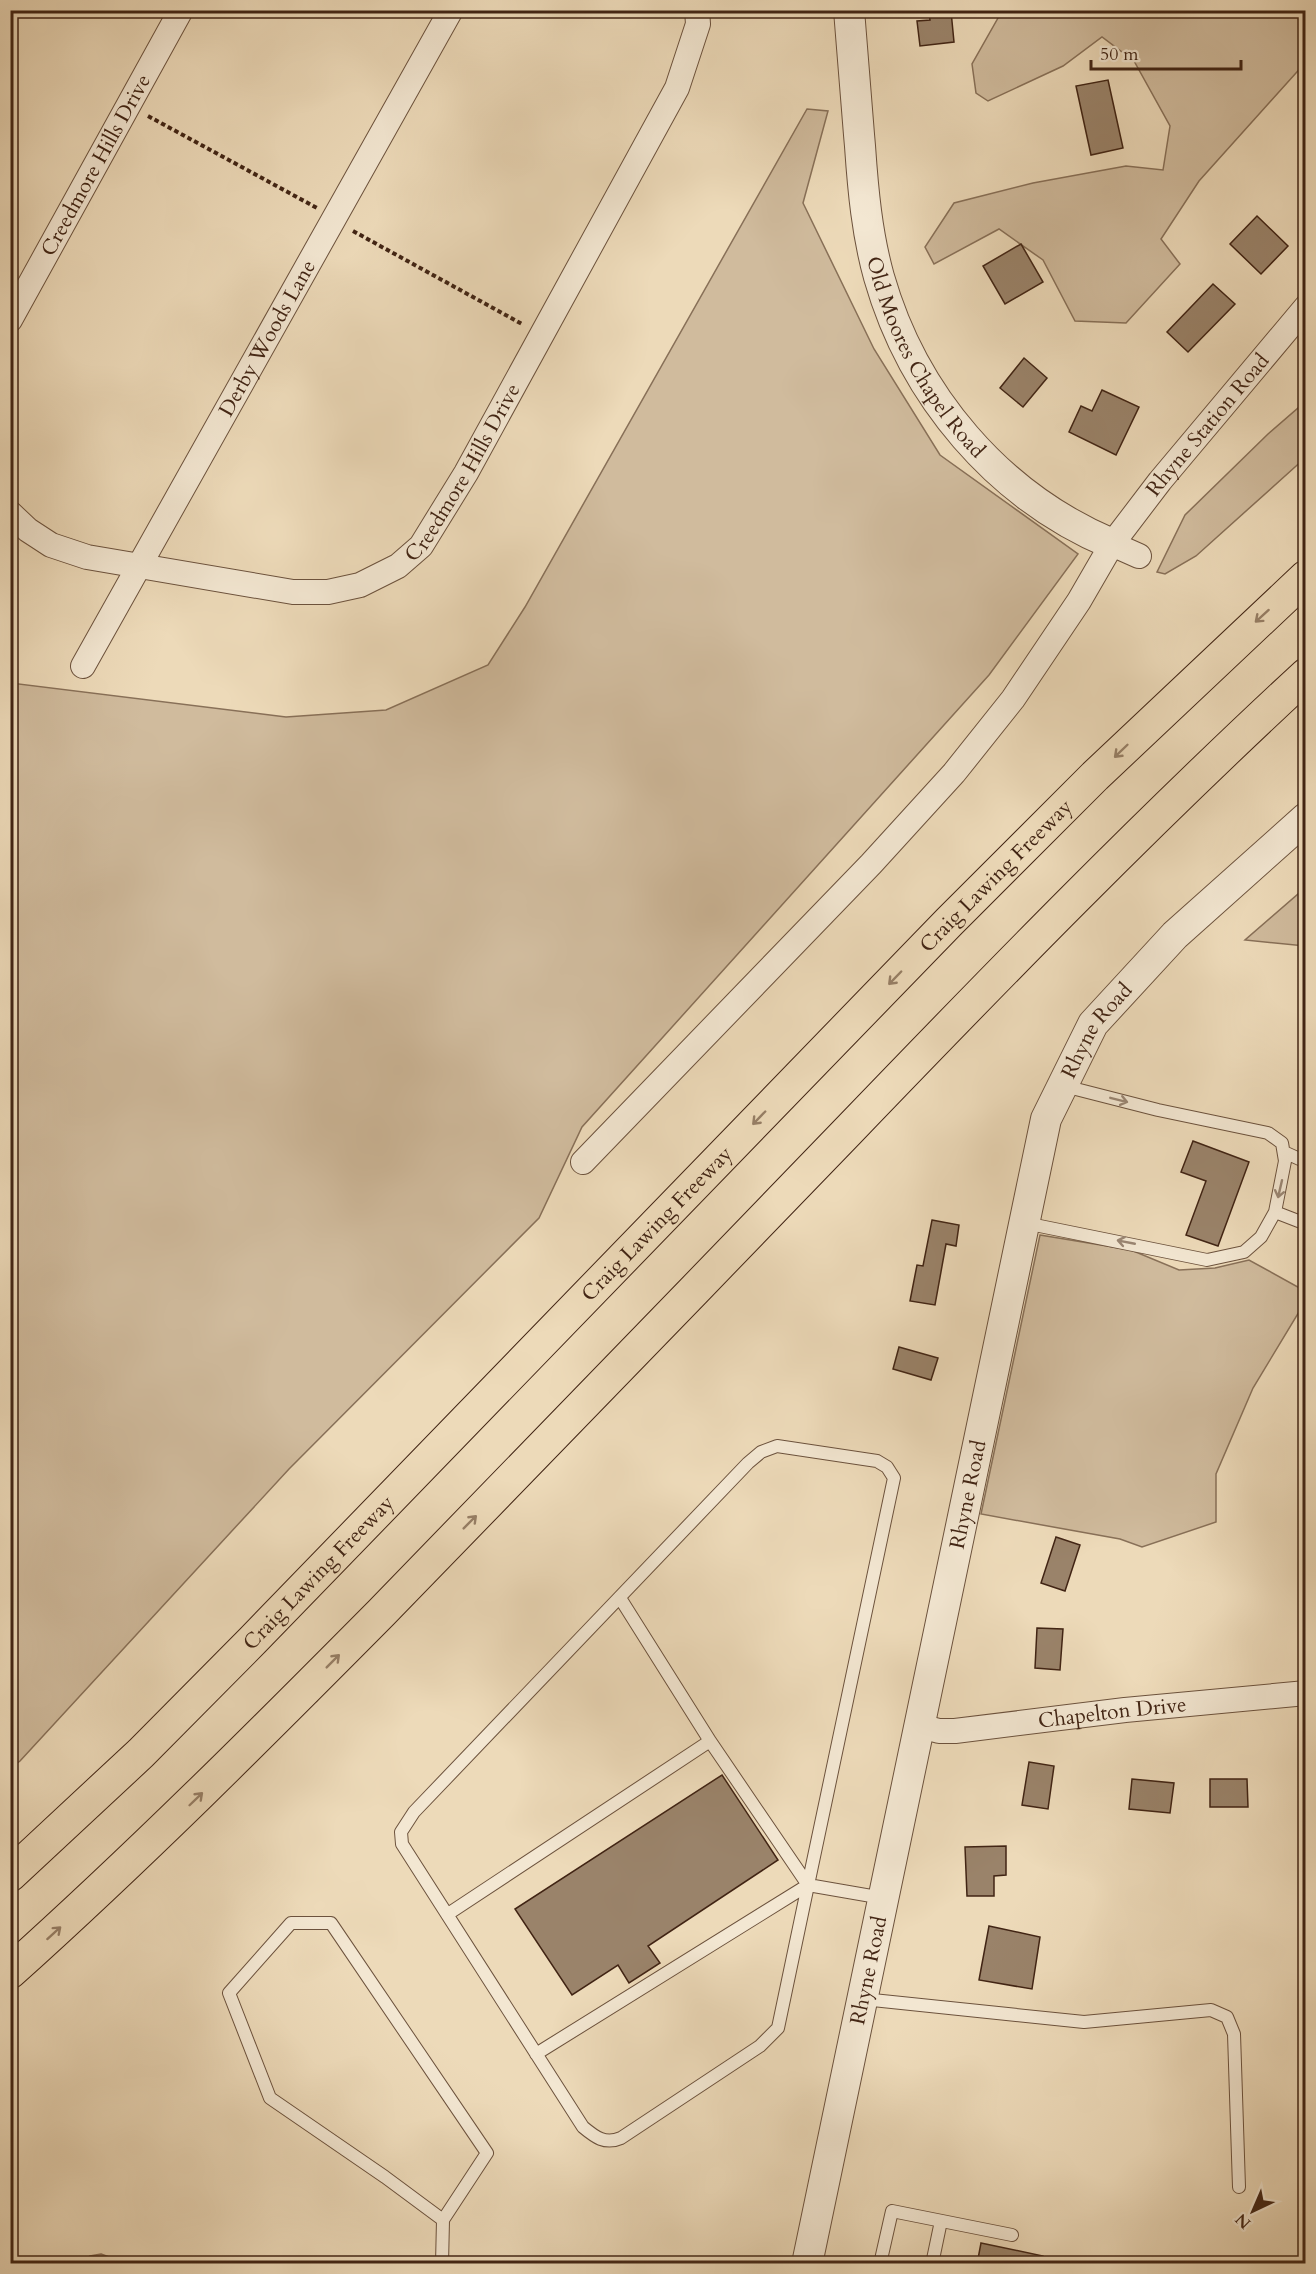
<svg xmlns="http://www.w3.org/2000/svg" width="1316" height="2274" viewBox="0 0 1316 2274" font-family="Cardo,serif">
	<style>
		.green { fill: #d0bb9d; stroke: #887058; stroke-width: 1.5 }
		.water { fill: #b39c81; stroke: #856c55; stroke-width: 1.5 }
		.building { fill: #9a836a; stroke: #412414; stroke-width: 1.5 }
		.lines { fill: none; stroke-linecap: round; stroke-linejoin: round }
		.service-casing { stroke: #6c523d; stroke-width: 14 }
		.minor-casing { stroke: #6c523d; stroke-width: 26 }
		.tertiary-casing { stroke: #6c523d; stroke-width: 32 }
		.motorway-casing { stroke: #412414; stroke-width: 35 }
		.path { stroke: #412414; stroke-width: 4; stroke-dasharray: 4.5 3; stroke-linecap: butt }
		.service { stroke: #f3e7d2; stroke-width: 12 }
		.minor { stroke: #f3e7d2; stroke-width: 24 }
		.tertiary { stroke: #f3e7d2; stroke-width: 30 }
		.motorway { stroke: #eddab9; stroke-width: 33 }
		.oneway { stroke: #977f66 }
		.oneway2 { stroke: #9a8673 }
		.labels { text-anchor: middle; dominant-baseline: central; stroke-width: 6; stroke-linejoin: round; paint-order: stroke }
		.street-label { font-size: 21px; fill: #412414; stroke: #f3e7d2 }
	</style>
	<rect width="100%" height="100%" fill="#eddab9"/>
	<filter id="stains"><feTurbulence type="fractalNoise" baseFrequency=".00333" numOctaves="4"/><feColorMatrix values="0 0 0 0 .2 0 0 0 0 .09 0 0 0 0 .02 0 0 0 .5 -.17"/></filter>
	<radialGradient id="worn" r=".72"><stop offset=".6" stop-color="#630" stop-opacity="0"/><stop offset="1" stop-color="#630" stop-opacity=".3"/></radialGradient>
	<path class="green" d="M1002,11H1305V63L1199,181L1161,239L1180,264L1126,323L1075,321L1043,260L999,229L934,264L925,247L954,203L1033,183L1126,166L1163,170L1170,126L1134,61L1102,37L1063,66L988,101L976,93L972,64Z
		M807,109L828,111L803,203L874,349L940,455L1078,554L989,675L582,1127L539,1218L289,1469L20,1761L11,1768V683L286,717L386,710L488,665L525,607Z
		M1305,402V458L1196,556L1165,574L1157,572L1185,515L1268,434Z
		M1305,888V946L1245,940Z
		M1040,1235L1131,1250L1179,1270L1215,1268L1249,1260L1305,1291V1302L1253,1388L1216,1474V1522L1142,1547L1120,1539L981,1514Z"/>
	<path class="water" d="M101,2254L109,2257L117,2263H79L90,2256Z"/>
	<path class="building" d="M951,11L954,42L920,46L917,21L930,20L929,13Z
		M1108,80L1123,148L1091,155L1076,86Z
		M1257,216L1288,246L1261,274L1230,244Z
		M1021,244L1043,282L1005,304L983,266Z
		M1213,284L1235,304L1188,352L1167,332Z
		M1024,358L1047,378L1023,407L1000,388Z
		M1102,390L1139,407L1116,455L1069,432L1081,406L1092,411Z
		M1193,1141L1249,1162L1218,1246L1186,1235L1206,1181L1181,1172Z
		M932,1220L959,1225L956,1246L946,1244L935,1305L910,1301L917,1265L923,1266Z
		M899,1347L938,1358L931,1380L893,1369Z
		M1056,1537L1080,1545L1065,1591L1041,1583Z
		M1037,1628L1063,1629L1060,1670L1035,1668Z
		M1029,1762L1054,1766L1048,1809L1022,1805Z
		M722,1775L778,1860L648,1946L660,1963L629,1983L618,1965L572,1995L515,1909Z
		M1132,1779L1174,1783L1170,1813L1129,1809Z
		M1210,1779H1247L1248,1807H1210Z
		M1006,1846V1875L994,1876V1896H967L965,1847Z
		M989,1926L1040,1937L1032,1989L979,1980Z
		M981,2243L1043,2256L1042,2264H977Z"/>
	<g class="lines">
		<g class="service-casing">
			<path id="service" d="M1284,1152L1306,1162
				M1275,1212L1306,1224
				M1025,1223L1207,1260L1244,1252L1261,1237L1275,1212L1285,1161L1282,1143L1268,1133L1158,1110L1064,1086
				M620,1598L710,1741
				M448,1914L710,1741L808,1885L778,2028L760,2046L621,2138C605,2145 595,2137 583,2127L402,1844L401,1832L414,1812L748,1463L761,1452L777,1446L877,1461L887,1467L894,1478L808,1885
				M863,1999L1084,2022L1211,2010L1227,2017L1234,2034L1239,2187
				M536,2054L808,1885L883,1898
				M442,2264L443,2220L487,2153L331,1923H291L229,1993L270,2098L385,2177L443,2220
				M880,2264L892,2211L1012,2235
				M932,2264L941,2221"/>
		</g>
		<g class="minor-casing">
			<g id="minor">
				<path id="s1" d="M10,320L181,10"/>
				<path id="s2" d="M10,513L28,530L51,545L87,557L293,592H328L360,585L398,566L421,546L466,473L677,88L698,24L697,10"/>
				<path d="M1112,544L1139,556"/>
				<path id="s3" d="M83,666L451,10"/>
				<path id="s4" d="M583,1162L871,864L954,773L1013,699L1079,601L1112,544L1160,481L1306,307"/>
				<path id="s5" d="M920,1726L939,1731H955L1125,1710L1306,1693"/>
			</g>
		</g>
		<g class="tertiary-casing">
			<g id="tertiary">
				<path id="s6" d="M849,10C853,56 856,101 860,146C863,190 867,234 879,277C913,396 998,496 1112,544"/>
				<path id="s7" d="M807,2264L1046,1119L1093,1024L1175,935L1306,818"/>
			</g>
		</g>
		<g class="motorway-casing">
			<g id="motorway">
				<path id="s8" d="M10,1875L141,1753L253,1640L949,922L1095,776L1306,577"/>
				<path d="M10,1972C138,1857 260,1735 381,1613C538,1453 693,1291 849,1130C998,975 1148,821 1306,675"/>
			</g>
		</g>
		<path class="path" d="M148,116L317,208
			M353,231L522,324"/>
		<use href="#service" class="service"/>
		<use href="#minor" class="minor"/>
		<use href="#tertiary" class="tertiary"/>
		<use href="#motorway" class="motorway"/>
	</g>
	<defs><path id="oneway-shaft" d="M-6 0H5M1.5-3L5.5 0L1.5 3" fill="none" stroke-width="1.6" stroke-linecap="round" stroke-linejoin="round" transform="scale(1.5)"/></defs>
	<g class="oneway">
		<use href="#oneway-shaft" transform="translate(1262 616) rotate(138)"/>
		<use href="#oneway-shaft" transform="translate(1121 751) rotate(136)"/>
		<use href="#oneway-shaft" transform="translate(895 978) rotate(134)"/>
		<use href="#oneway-shaft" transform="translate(759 1118) rotate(134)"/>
		<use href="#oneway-shaft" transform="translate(470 1522) rotate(-45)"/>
		<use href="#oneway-shaft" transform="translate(333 1661) rotate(-45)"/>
		<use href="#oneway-shaft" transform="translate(196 1799) rotate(-44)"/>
		<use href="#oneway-shaft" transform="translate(54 1933) rotate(-42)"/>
	</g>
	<g class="oneway2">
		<use href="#oneway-shaft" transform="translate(1119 1100) rotate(14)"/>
		<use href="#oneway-shaft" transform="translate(1280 1189) rotate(103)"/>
		<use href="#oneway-shaft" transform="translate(1126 1242) rotate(-169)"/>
	</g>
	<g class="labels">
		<g class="street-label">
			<text stroke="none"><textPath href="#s1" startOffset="177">Creedmore Hills Drive</textPath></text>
			<text stroke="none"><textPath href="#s3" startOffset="376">Derby Woods Lane</textPath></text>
			<text stroke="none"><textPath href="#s6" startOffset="362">Old Moores Chapel Road</textPath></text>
			<text stroke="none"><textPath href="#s4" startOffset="969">Rhyne Station Road</textPath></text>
			<text stroke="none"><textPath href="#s2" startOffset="524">Creedmore Hills Drive</textPath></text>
			<text stroke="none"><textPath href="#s8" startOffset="1404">Craig Lawing Freeway</textPath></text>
			<text stroke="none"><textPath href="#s7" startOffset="1272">Rhyne Road</textPath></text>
			<text stroke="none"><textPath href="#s8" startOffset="918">Craig Lawing Freeway</textPath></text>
			<text stroke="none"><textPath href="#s7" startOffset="786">Rhyne Road</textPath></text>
			<text stroke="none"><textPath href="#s8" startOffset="432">Craig Lawing Freeway</textPath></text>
			<text stroke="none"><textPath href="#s5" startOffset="194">Chapelton Drive</textPath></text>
			<text stroke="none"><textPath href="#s7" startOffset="300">Rhyne Road</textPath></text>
		</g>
	</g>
	<rect width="1316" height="2274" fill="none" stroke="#eddab9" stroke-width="36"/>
	<rect x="12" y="12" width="1292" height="2250" fill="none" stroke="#412414" stroke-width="3"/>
	<rect x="18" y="18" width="1280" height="2238" fill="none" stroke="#412414" stroke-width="1.5"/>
	<g transform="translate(1253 2211) rotate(224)" stroke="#f3e7d2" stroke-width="4.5" paint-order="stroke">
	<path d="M0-4.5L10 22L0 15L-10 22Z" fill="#412414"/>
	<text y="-9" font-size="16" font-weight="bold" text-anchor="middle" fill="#412414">N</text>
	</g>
	<path d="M1091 60v9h150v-9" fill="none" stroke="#412414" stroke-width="3"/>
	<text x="1100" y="60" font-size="18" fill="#412414" stroke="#f3e7d2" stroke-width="4.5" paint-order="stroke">50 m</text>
	<rect width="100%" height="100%" filter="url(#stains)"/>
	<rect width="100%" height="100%" fill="url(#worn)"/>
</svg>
